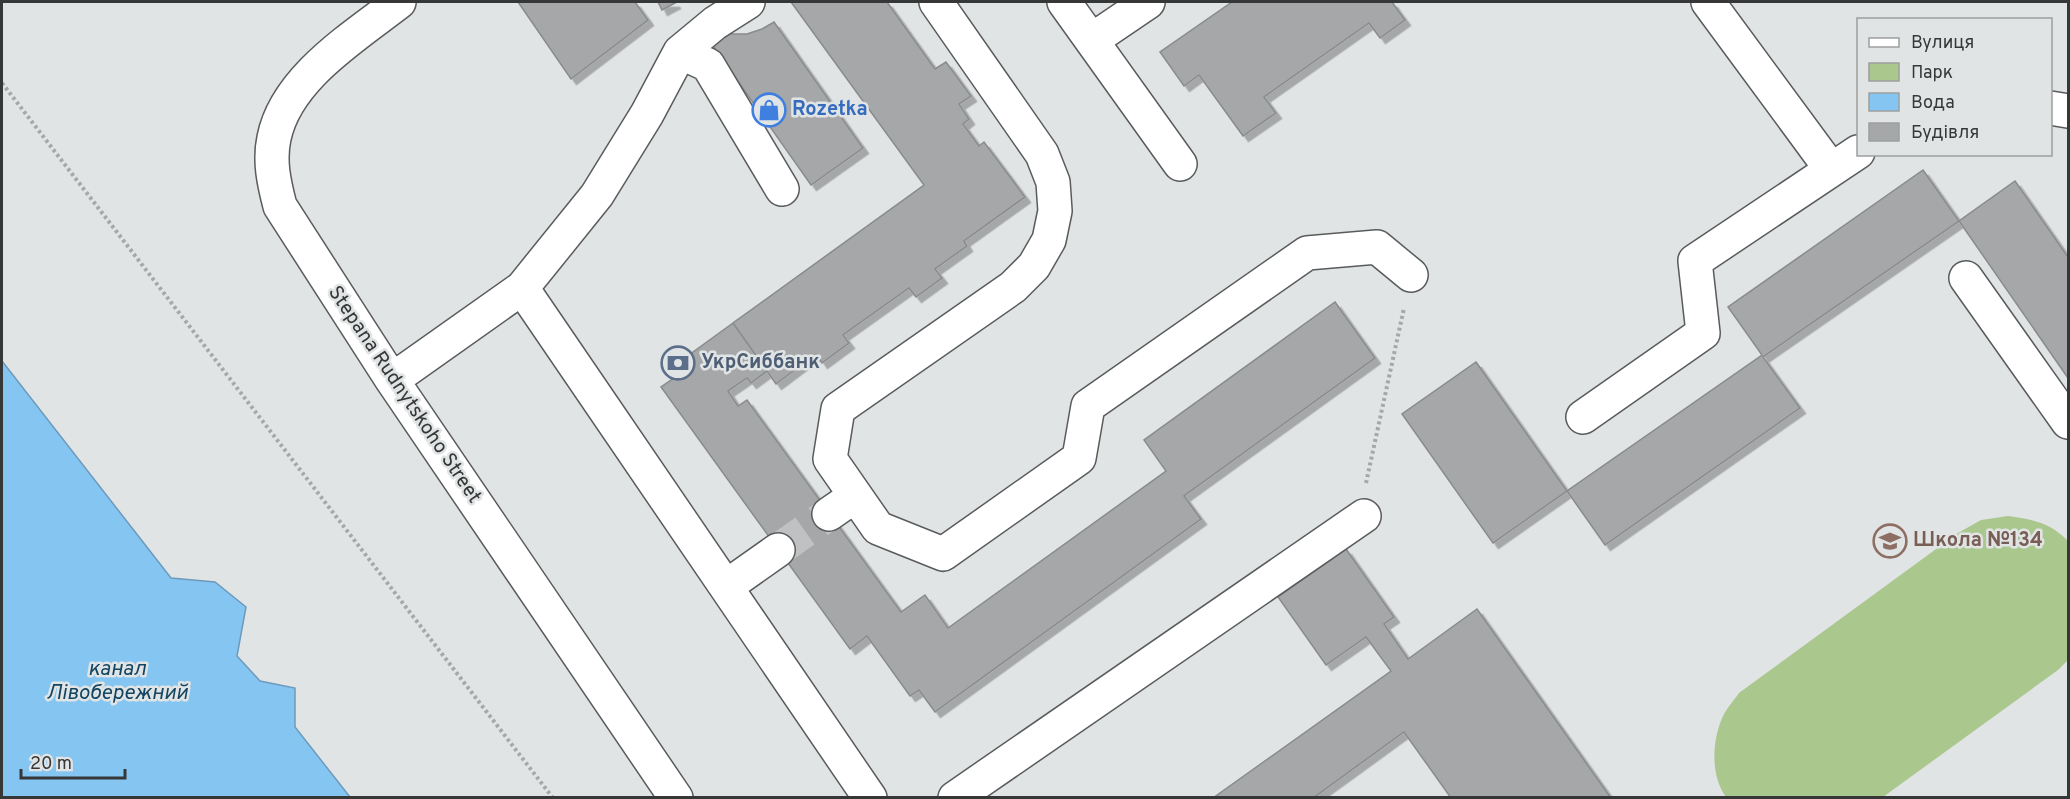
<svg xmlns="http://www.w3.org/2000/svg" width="2070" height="799" viewBox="0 0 2070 799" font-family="Overpass,sans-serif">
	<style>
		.green { fill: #aac78e }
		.water { fill: #85c5f2; stroke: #6d9aba; stroke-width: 1.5 }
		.building { fill: #a5a7a9; stroke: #898b8c; stroke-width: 1.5; filter: url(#shadow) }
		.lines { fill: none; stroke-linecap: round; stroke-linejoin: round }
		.minor-tunnel { stroke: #bfc1c2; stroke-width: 33; stroke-dasharray: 33 16; stroke-linecap: butt }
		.minor-casing { stroke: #595b5c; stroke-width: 36 }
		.path { stroke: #a5a8a8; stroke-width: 4; stroke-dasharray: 3 3; stroke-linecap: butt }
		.minor { stroke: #fff; stroke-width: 33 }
		.labels { text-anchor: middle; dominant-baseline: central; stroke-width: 5; stroke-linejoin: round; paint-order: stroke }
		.shop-label { font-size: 20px; font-weight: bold; fill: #366cbe; stroke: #e1e4e5; text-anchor: start }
		.service-label { font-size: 20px; font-weight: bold; fill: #4e5e75; stroke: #e1e4e5; text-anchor: start }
		.street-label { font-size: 20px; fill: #363737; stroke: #e1e4e5 }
		.education-label { font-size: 20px; font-weight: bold; fill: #785e54; stroke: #e1e4e5; text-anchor: start }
		.water-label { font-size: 21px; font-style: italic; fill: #124562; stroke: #e1e4e5 }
	</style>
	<defs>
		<filter id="shadow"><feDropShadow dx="5.5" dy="5.5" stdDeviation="0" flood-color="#0004"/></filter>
	</defs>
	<rect width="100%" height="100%" fill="#e1e4e5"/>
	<path class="green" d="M2008,516C2032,519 2051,523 2068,541V660L2058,670L1883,797H1726C1710,775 1712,740 1723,716C1727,708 1734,700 1739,693L1958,533L1981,520Z"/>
	<path class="water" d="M2,361L171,578L215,582L246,607L237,656L260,681L295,688V727L350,797H2Z"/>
	<path class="building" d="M518,2H635L648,20L571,79Z
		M658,2H674L675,3L662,10Z
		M791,2H887L935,69L946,62L971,96L959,104L969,119L963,124L979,146L984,142L1025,197L964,241L967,246L935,269L942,278L916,297L909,288L843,335L849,343L822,363L816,354L776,384L733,323L924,185Z
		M1232,2H1392L1405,20L1380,38L1369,23L1264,97L1276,113L1243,136L1199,75L1184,86L1160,52Z
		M774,22L863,148L811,185L711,43L718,29L732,34H747L762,29Z
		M1923,170L1959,221L1763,357L1800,408L1605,545L1567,491L1762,355L1728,307Z
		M2015,181L2068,257V378L1959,221Z
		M1335,302L1375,358L1184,496L1201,519L935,712L919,690L910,696L867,636L850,649L661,387L684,371L678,363L733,323L767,371L751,383L747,378L728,391L738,406L747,400L901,612L925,595L948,628L1166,471L1144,440Z
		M1476,362L1567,491L1493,543L1402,414Z
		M1346,549L1394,617L1384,624L1408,659L1477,609L1611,798H1451L1404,732L1313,798H1213L1391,671L1366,637L1326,665L1278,597Z"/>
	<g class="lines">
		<path class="minor-tunnel" d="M778,550L829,514"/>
		<g class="minor-casing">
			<path id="minor" d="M399,2C354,37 286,78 274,138C269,161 274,183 280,206L392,380L676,798
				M936,2L1042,154L1053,182L1055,211L1049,240L1034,266L1013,287L838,409L830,459L878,528L943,554L1079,458L1088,406L1307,253L1377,247L1411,275
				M1064,2L1180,164
				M1708,2L1831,169
				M1092,40L1148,2
				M680,52L708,65L782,189
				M2050,108L2068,111
				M1966,278L2068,422
				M522,288L870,798
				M392,380L522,288L597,195L647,114L680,52L715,23L748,2
				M1583,417L1703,333L1695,261L1858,152
				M829,514L855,496
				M727,586L778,550
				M955,798L1364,516"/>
		</g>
		<path class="path" d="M2,83L553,798
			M1366,483L1404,308"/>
		<use href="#minor" class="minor"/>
	</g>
	<defs>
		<g id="shop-ring" transform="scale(1.725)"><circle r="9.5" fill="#e1e4e5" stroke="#3f7fe0" stroke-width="1.5"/><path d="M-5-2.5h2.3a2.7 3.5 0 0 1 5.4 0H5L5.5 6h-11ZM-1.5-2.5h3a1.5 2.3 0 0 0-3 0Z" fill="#3f7fe0"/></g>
		<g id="bank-ring" transform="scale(1.725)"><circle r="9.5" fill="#e1e4e5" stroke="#5c6f8a" stroke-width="1.5"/><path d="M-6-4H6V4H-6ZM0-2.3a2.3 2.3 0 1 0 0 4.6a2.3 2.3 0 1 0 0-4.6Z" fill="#5c6f8a"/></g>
		<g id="school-ring" transform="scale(1.725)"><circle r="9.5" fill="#e1e4e5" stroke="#8d6e63" stroke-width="1.5"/><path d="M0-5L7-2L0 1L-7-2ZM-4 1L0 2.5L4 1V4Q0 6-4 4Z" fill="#8d6e63"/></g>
	</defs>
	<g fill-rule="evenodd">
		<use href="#shop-ring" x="769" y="110"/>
		<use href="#bank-ring" x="678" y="363"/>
		<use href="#school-ring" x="1890" y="541"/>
	</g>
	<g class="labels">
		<g class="shop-label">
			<text x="792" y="110">Rozetka</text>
		</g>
		<g class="service-label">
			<text x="701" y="363">УкрСиббанк</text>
		</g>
		<g class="street-label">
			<text transform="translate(404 395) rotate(56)">Stepana Rudnytskoho Street</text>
		</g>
		<g class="education-label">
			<text x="1913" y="541">Школа №134</text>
		</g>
		<g class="water-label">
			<text x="117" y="669">канал<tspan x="117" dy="24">Лівобережний</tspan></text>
		</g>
	</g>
	<rect width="2070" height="799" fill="none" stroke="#363737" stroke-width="6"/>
	<rect x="1857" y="18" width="195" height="138" fill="#e1e4e5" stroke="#9d9f9f" stroke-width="1.5"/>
	<rect x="1869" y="38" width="30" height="9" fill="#ffffff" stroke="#9d9f9f" stroke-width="1.5"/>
	<text x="1911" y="48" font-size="18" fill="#363737">Вулиця</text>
	<rect x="1869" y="63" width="30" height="18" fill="#aac78e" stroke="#9d9f9f" stroke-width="1.5"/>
	<text x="1911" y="78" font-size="18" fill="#363737">Парк</text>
	<rect x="1869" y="93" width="30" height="18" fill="#85c5f2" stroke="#9d9f9f" stroke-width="1.5"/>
	<text x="1911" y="108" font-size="18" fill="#363737">Вода</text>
	<rect x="1869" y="123" width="30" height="18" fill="#a5a7a9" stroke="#9d9f9f" stroke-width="1.5"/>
	<text x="1911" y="138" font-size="18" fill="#363737">Будівля</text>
	<path d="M21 769v9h104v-9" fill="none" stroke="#363737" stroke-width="3"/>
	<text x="30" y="769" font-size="18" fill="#363737" stroke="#e1e4e5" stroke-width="4.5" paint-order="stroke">20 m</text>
</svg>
